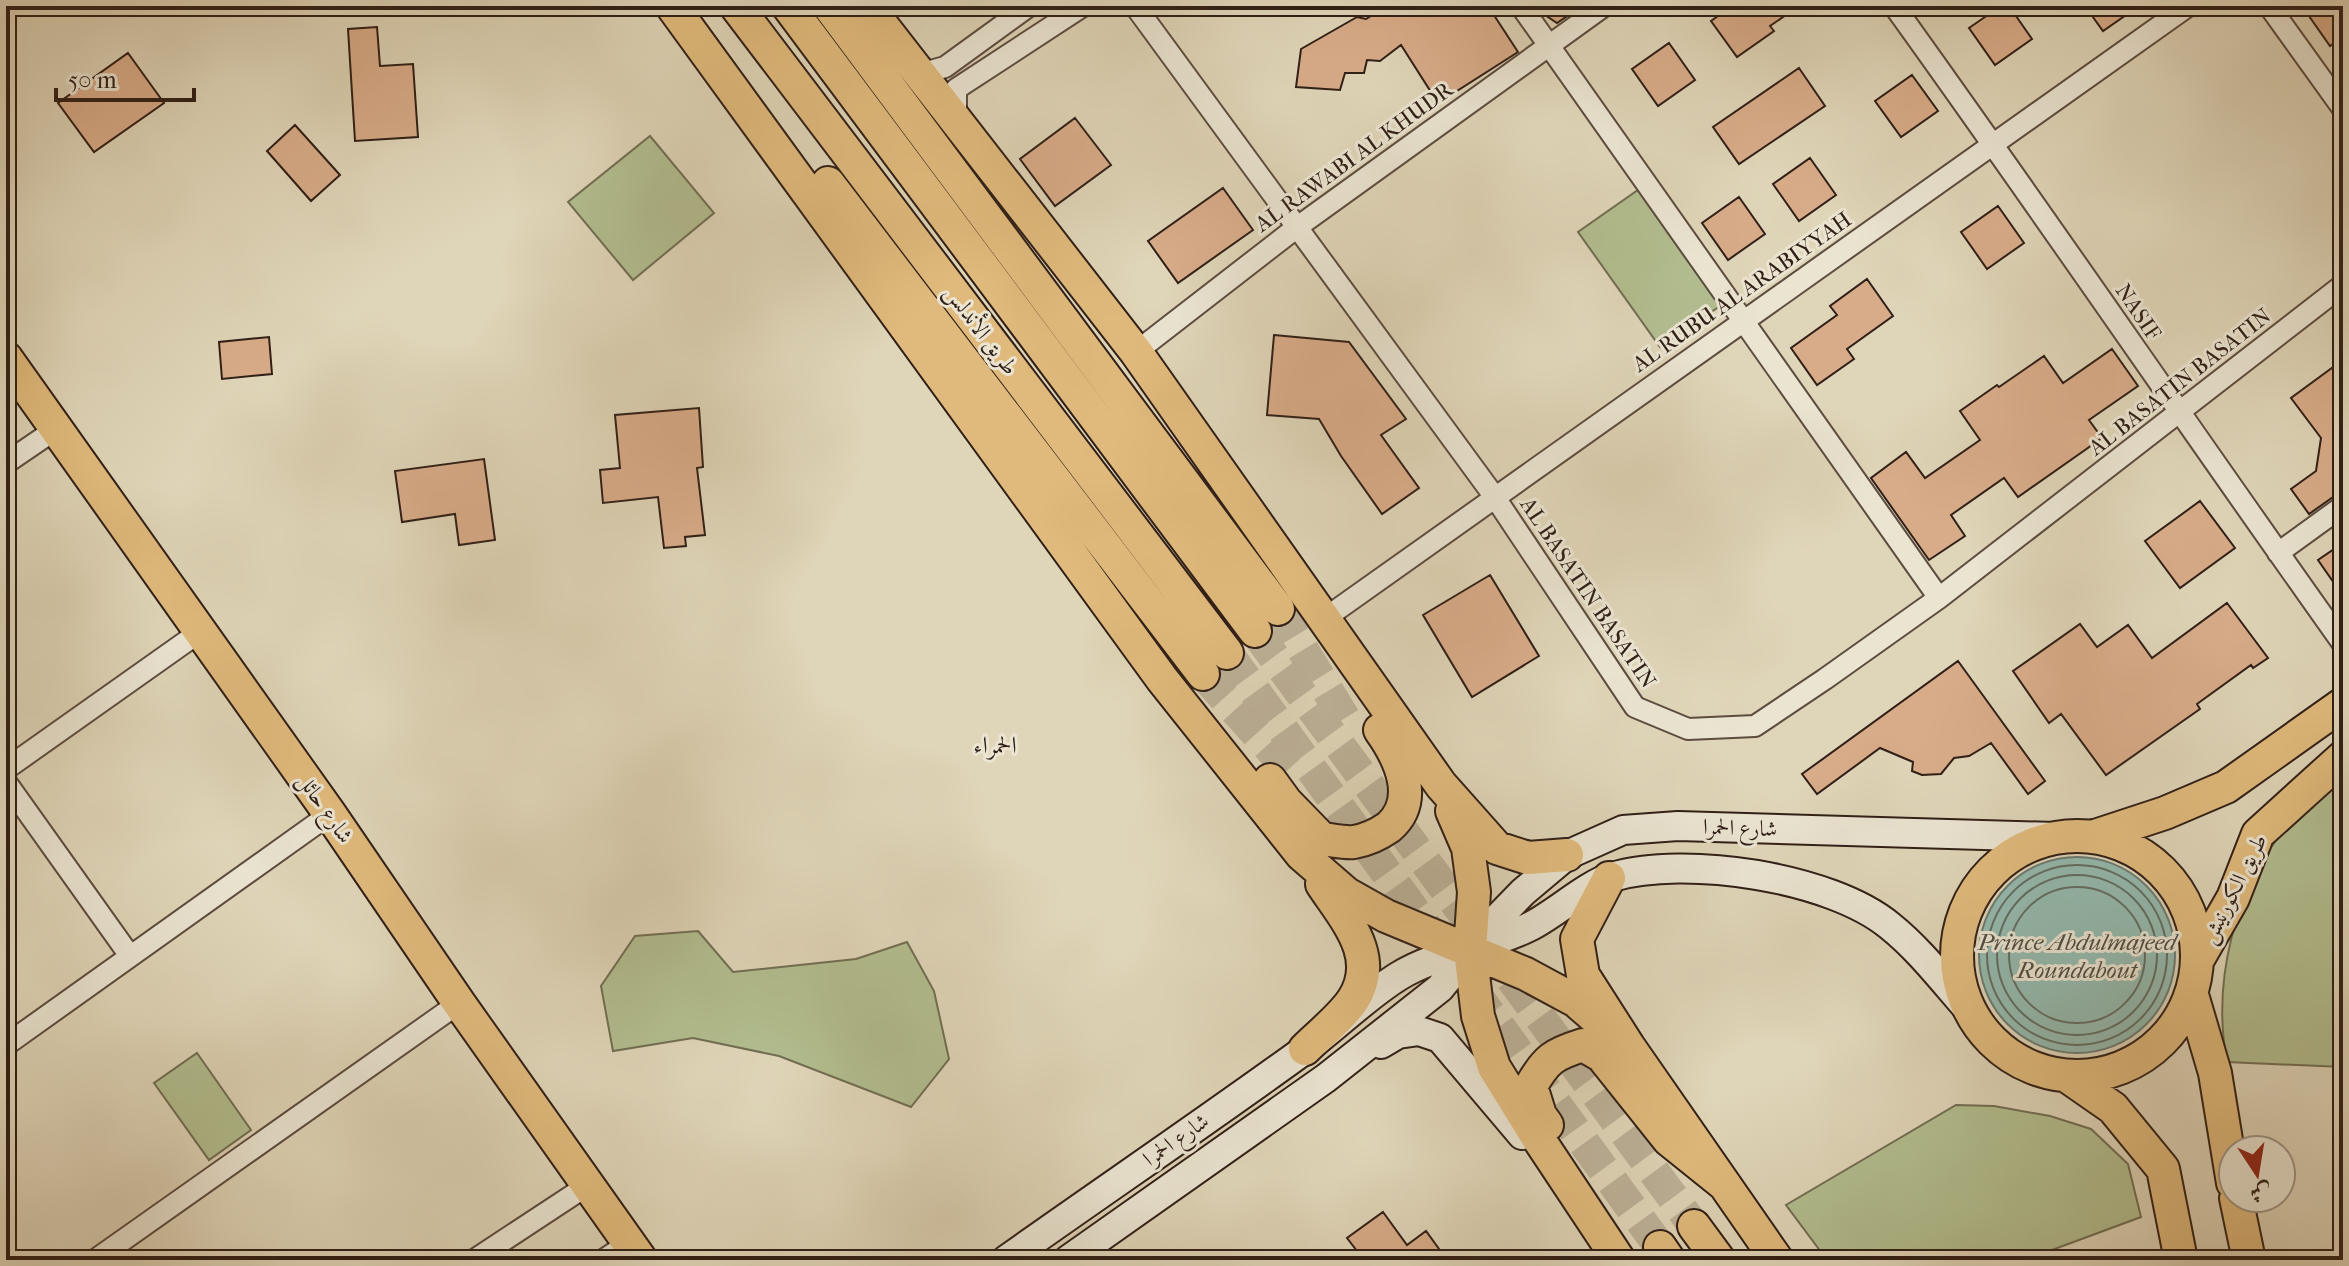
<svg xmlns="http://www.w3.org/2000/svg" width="2349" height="1266" viewBox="0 0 2349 1266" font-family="'IM FELL French Canon',Amiri,serif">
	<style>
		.green { fill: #b2bd8f; stroke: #716e53; stroke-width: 2 }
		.water { fill: #93b9ae; stroke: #6b7b72; stroke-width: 2 }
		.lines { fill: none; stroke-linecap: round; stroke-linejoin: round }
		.shore { stroke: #626c62; stroke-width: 2 }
		.building { fill: #d8ac89; stroke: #301f17; stroke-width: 2 }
		.primary-tunnel { stroke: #bcb198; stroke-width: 32; stroke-dasharray: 32 16; stroke-linecap: butt }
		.street-casing { stroke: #5c4c3f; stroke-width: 24 }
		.secondary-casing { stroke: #301f17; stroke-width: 32 }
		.primary-casing { stroke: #301f17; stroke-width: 36 }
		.street { stroke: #eae4d1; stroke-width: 20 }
		.secondary { stroke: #eae4d1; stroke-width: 28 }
		.primary { stroke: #e0ba7c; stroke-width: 32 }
		.labels { text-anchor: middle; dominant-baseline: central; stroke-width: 6; stroke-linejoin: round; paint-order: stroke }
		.street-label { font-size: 22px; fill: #301f17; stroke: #eae4d1 }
		.neighbourhood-label { font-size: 24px; fill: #301f17; stroke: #eae4d1 }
		.water-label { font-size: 24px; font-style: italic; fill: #4e4d44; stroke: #eae4d1 }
	</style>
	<rect width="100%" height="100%" fill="#dfd5b8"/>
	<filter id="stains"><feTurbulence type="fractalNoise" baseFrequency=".0025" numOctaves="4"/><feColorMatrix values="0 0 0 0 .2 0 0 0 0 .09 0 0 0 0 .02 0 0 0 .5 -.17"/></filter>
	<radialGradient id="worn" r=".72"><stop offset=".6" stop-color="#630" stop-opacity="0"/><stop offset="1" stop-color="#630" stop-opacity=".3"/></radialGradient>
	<path class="green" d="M650,136L714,213L633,280L568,202Z
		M1638,190L1720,306L1660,347L1578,232Z
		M2343,774V1067L2227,1062C2212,983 2234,886 2289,824C2305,806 2325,790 2343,774Z
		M698,931L733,972L856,959L907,942L934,991L949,1059L911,1107L779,1056L693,1038L613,1051L601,986L635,936Z
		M197,1053L251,1130L209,1160L154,1083Z
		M1956,1105L1994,1106L2050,1116L2091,1129L2128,1164L2141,1217L2025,1260H1827L1786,1205Z"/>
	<path class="water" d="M1979 955a98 98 0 1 1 196 0a98 98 0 1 1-196 0Z"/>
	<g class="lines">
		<path class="shore" d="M1987 955a90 90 0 1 1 180 0a90 90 0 1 1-180 0Z
			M1997 955a80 80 0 1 1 160 0a80 80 0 1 1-160 0Z
			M2009 955a68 68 0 1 1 136 0a68 68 0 1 1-136 0Z"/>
	</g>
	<path class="building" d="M1387,6H1488L1518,52L1438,103L1401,45L1380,61L1367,60L1364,73H1345L1340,90L1296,87L1301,49L1357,17L1366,19Z
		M1537,6H1582L1557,23L1542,13Z
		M1732,6H1799L1770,26L1774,31L1737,57L1711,21Z
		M2001,6H2009L2032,39L1995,65L1969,28Z
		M2085,6H2139L2103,31Z
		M2302,6H2343V37L2330,46Z
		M377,27L380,66L413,64L418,137L355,141L348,29Z
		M1669,43L1695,80L1658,106L1632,69Z
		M128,53L164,103L94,152L58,103Z
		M1799,68L1825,106L1739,164L1713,127Z
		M1912,75L1938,111L1901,137L1875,101Z
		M1075,118L1111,165L1055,206L1020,159Z
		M295,125L340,175L311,201L267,151Z
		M1810,158L1836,195L1799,221L1773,184Z
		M1223,188L1253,230L1178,283L1148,241Z
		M1739,197L1765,234L1728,260L1702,223Z
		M1998,206L2024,243L1987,269L1961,232Z
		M1867,279L1893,316L1847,349L1854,359L1817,385L1791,348L1837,315L1830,306Z
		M1274,335L1349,342L1406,419L1381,435L1419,488L1382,514L1341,456L1319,419L1267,415Z
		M269,337L272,374L222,379L219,342Z
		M2112,349L2138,386L2089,420L2102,438L2018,497L2004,478L1951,515L1965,536L1929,560L1871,478L1906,452L1925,478L1980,440L1960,411L1997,385L1999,387L2044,356L2063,383Z
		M2336,365L2343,375V490L2309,514L2291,489L2316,471L2321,438L2291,398Z
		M699,408L703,467L697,468L705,535L685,537L686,546L664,548L658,497L603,503L600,470L620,468L615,415Z
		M484,459L495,540L459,545L455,514L402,522L395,471Z
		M2200,501L2235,548L2180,588L2145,541Z
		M2343,543V596L2318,560Z
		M1490,575L1539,656L1472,697L1423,615Z
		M2227,603L2268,658L2253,668L2251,665L2197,704L2200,709L2106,775L2061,714L2049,723L2013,671L2080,624L2097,647L2128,625L2152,658Z
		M1958,661L2045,781L2028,794L1991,743L1969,756L1954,758L1941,774L1922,775L1912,771L1913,762L1880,748L1817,794L1802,774Z
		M1383,1212L1407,1245L1426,1231L1447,1260H1364L1347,1238Z"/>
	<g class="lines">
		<path class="primary-tunnel" d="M1278,609L1351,729
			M1255,631L1694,1226
			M1227,653L1439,945
			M1203,674L1292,773
			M1471,988L1660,1247"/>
		<g class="street-casing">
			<path id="street" d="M1135,6L1494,496L1635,707L1688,729L1755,726L1825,679L1939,598L2343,285
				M1521,6L1939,598
				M1894,6C2046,217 2192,432 2343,644
				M2269,6L2343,109
				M920,74L945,67L1029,6
				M956,120V89L1083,6
				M1136,352L1296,228L1604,6
				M6,463L56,429
				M2278,553L2343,506
				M1324,619L2188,6
				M6,769L201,631
				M6,782L130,956
				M6,1045L330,814
				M95,1260L459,1003
				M474,1260L588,1185
				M603,1260L629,1243"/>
		</g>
		<g class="secondary-casing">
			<path id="secondary" d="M1381,1044L1398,1034L1419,1031L1440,1038L1522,1135
				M1006,1260C1105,1190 1205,1122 1303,1051C1336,1027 1365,997 1399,976C1438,952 1487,948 1529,927C1554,915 1586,885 1612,877C1685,855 1831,877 1890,926C1920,950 1944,982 1969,1010
				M1068,1260L1326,1078L1440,988L1491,925L1523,892L1567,855L1623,830L1678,826L2055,837"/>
		</g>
		<g class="primary-casing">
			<path id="primary" d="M672,6L1162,679L1302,855L1347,894L1386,916L1526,974L1576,1001L1629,1047
				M736,6L1227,653
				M788,6L1255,631
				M829,6L1278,609
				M867,6L1136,352L1441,785L1497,848L1528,858L1567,855
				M828,183L1203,674
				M6,358L330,814L459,1003L641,1260
				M1270,780L1286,802L1322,839C1332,840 1344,843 1354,842C1366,840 1379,834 1389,827C1420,800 1400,758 1380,730
				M1452,811L1468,848L1474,892L1470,950L1478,1016L1494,1067L1538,1138L1619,1260
				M1957 956a120 120 0 1 1 240 0a120 120 0 1 1-240 0Z
				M2095,836L2165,813L2226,787L2343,704
				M1609,878L1577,939L1583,975L1629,1047L1777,1260
				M2198,959L2233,898L2258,834L2343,757
				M2192,995L2215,1073L2233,1183
				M1305,1049C1321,1033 1341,1018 1353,1000C1381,957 1345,919 1322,884
				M2067,1076L2113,1108L2163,1169L2181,1260
				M1547,1125L1540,1115L1531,1086C1546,1059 1554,1054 1583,1045L1602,1056L1669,1140L1725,1185
				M2236,1198L2249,1260
				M1694,1226L1719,1260
				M1660,1247L1669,1260"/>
		</g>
		<use href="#street" class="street"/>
		<use href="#secondary" class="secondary"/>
		<use href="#primary" class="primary"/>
	</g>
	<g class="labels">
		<g class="street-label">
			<text transform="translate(1354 157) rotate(-36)">AL RAWABI AL KHUDR</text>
			<text transform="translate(1742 292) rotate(-35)">AL RUBU AL ARABIYYAH</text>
			<text transform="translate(2138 312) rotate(56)">NASIF</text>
			<text transform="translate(981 330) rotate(53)">طريق الأندلس</text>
			<text transform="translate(2180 382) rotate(-38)">AL BASATIN BASATIN</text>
			<text transform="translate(1588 593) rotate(56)">AL BASATIN BASATIN</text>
			<text transform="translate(325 808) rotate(55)">شارع حائل</text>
			<text transform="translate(1740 828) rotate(2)">شارع الحمرا</text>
			<text transform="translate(2234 889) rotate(-63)">طريق الكورنيش</text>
			<text transform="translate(1176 1140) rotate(-35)">شارع الحمرا</text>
		</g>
		<g class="neighbourhood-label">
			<text x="995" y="745">الحمراء</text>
		</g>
		<g class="water-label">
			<text x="2077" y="942">Prince Abdulmajeed<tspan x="2077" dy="28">Roundabout</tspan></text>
		</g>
	</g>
	<rect width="2349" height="1266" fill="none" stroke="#dfd5b8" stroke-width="32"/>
	<rect x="8" y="8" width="2333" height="1250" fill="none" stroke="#301f17" stroke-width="4"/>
	<rect x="16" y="16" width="2317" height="1234" fill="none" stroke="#301f17" stroke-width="2"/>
	<g transform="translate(2257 1174) rotate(168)"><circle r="38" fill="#eae4d1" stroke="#a09587" stroke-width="2"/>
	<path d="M0-6L14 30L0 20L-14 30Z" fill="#8f2418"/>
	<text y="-12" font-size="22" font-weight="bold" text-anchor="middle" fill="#301f17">ش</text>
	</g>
	<path d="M56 88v12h138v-12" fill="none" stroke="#301f17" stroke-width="4"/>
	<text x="68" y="88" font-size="24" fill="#301f17" stroke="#eae4d1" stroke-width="6" paint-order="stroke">50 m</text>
	<rect width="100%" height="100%" filter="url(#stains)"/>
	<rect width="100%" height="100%" fill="url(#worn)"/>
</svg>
